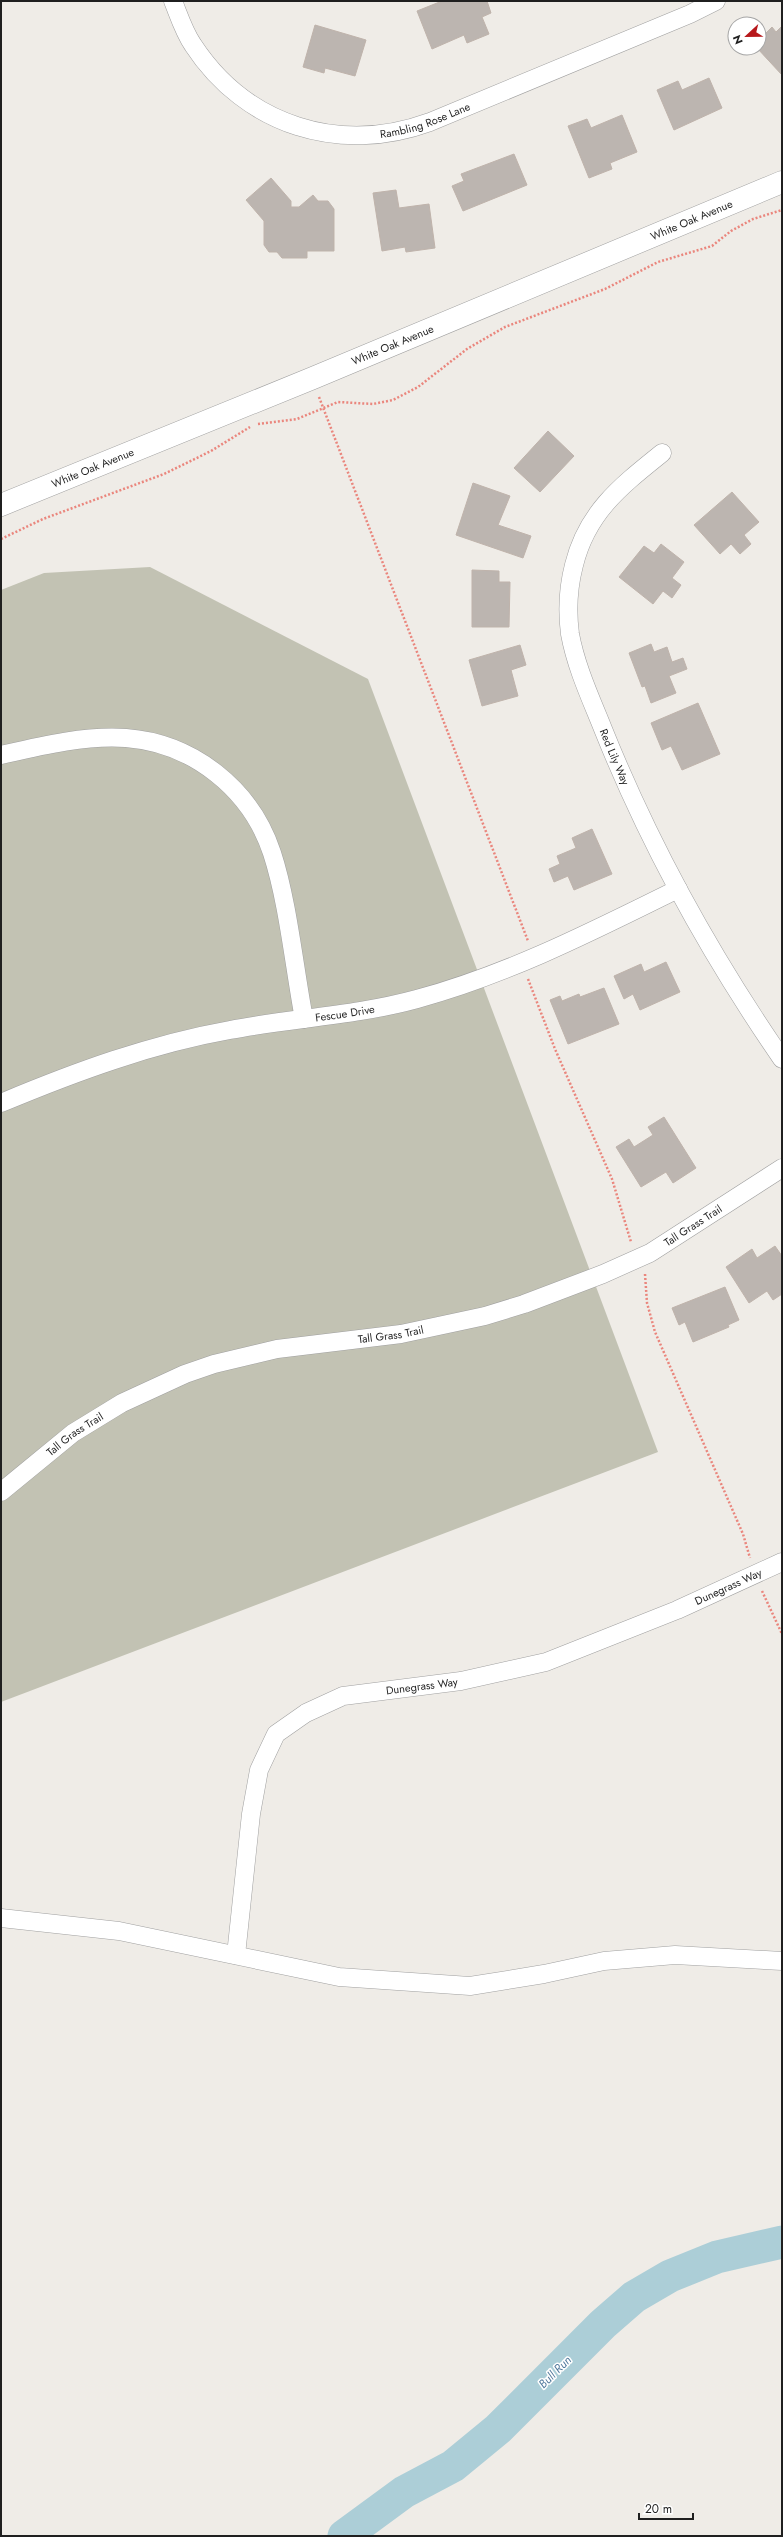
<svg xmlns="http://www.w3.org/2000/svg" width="783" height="2537" viewBox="0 0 783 2537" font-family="Jost,sans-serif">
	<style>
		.construction { fill: #c2c2b3 }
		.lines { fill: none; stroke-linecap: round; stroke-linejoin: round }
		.river { stroke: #acced7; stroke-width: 33 }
		.building { fill: #bcb5b0; stroke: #bfb3ab }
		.minor-casing { stroke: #a0a0a0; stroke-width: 19 }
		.tertiary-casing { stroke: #a0a0a0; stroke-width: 23 }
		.path { stroke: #ea867d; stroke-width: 2.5; stroke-dasharray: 2 2; stroke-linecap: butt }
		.minor { stroke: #fff; stroke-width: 18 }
		.tertiary { stroke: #fff; stroke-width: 22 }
		.labels { text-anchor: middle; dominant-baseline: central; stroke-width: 3; stroke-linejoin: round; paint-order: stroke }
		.street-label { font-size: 11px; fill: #1f1f1f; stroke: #fff }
		.water-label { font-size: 12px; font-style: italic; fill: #537a9d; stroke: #fff }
	</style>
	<rect width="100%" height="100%" fill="#efece7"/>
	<path class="construction" d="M150,567L368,679L658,1452L1,1702V590L44,573Z"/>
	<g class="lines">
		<path class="river" d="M344,2536L404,2492L453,2466L498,2429L603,2324L634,2297L670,2276L717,2257L782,2242"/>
	</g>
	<path class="building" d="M442,1H487L491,13L482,17L489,34L467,43L464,35L432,49L417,11Z
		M315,25L366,40L355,76L325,68L324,73L303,67Z
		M782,26V75L757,48H759V40L772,27L776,32Z
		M709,78L722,108L674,130L657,90L678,81L682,90Z
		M622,115L637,152L610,163L612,169L589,178L568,126L587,119L591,128Z
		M514,154L527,185L463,211L452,186L464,181L461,174Z
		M271,178L291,201V207H299L313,195L318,201H328L334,209V251H307V258H282L277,252H269L264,245V221L246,200Z
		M396,190L399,208L429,204L435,248L406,252L405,247L382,251L373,193Z
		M548,431L574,456L540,492L514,468Z
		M473,483L510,496L498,525L531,536L523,558L456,535Z
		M732,492L759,522L744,535L751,544L740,554L731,544L720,554L694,525Z
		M661,544L684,562L672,578L681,585L672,598L663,591L653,604L619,577L644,546L654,553Z
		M472,570L499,571V582H510L509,627H472Z
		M651,644L654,652L667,647L672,662L683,658L687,669L669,676L676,693L651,703L645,686L642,687L629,653Z
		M520,645L526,665L511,670L518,696L482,706L469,660Z
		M698,703L720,754L682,770L671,746L662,750L651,723Z
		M592,829L612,874L574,890L568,876L554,882L549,869L560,864L557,856L576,848L572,838Z
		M666,962L680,992L640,1010L633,994L624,999L614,976L641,964L644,972Z
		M604,988L619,1024L568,1044L550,1000L560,996L562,1001L579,994L580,997Z
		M664,1117L696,1168L673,1183L666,1172L641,1187L616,1147L629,1139L634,1147L653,1135L648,1127Z
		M775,1246L782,1256V1294L773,1300L767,1291L749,1303L726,1267L752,1249L757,1258Z
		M725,1287L739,1320L728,1325L729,1327L693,1342L685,1322L679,1325L672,1308Z"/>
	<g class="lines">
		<g class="minor-casing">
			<g id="minor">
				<path id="s1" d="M173,1C179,16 184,32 193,45C246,126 340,155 430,122L690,14L716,1"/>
				<path id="s2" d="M662,453C621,486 587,512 574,565C568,588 567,611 570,634C576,667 591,699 603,729C650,846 711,956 782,1059"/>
				<path d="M1,755C40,746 85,735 126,738C193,743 251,789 272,853C288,902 294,966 304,1019"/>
				<path id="s3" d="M1,1103C75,1072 151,1044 230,1030C292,1018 355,1016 417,999C509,974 593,931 678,889"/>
				<path id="s4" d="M1,1492L73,1433L122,1403L185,1374L214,1364L277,1349L401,1334L485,1316L524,1304L603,1274L650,1253L782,1168"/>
				<path d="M1,1918L119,1931L339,1977L470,1986L544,1974L604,1961L675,1955L782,1961"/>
				<path id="s5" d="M236,1955L251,1814L259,1770L276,1734L306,1713L343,1696L461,1681L546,1662L677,1610L782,1562"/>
			</g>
		</g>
		<g class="tertiary-casing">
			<g id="tertiary">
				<path id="s6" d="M1,505L313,378L782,182"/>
			</g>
		</g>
		<path class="path" d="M319,397L528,941
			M258,424L297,419L338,402L373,404L393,400L418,387L467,349L505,327L605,289L658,262L712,246L731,231L753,219L782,210
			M1,539L43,519L164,474L211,451L250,427
			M528,979L555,1049L612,1179L631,1242
			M645,1274L647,1303L655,1332L743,1534L750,1558
			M762,1591L782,1634"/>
		<use href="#minor" class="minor"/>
		<use href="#tertiary" class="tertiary"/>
	</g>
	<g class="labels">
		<g class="street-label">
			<text stroke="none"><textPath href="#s1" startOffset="314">Rambling Rose Lane</textPath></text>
			<text stroke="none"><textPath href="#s6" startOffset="747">White Oak Avenue</textPath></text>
			<text stroke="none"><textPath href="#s6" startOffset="423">White Oak Avenue</textPath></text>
			<text stroke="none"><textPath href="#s6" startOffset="99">White Oak Avenue</textPath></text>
			<text stroke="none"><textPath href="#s2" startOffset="346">Red Lily Way</textPath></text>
			<text stroke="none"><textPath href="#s3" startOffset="357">Fescue Drive</textPath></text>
			<text stroke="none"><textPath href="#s4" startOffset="754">Tall Grass Trail</textPath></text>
			<text stroke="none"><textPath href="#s4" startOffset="430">Tall Grass Trail</textPath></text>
			<text stroke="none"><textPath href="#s4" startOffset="94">Tall Grass Trail</textPath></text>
			<text stroke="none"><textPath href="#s5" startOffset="707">Dunegrass Way</textPath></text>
			<text stroke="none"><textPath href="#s5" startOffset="383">Dunegrass Way</textPath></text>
		</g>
		<g class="water-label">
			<text transform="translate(555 2372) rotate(-45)">Bull Run</text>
		</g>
	</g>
	<rect width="783" height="2537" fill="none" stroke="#1f1f1f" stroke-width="4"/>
	<g transform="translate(747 36) rotate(248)"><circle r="19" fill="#ffffff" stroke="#a5a5a5"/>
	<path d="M0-3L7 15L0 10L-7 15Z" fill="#b7181b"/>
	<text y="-6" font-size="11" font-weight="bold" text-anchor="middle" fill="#1f1f1f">N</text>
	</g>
	<path d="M639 2513v6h54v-6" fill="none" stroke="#1f1f1f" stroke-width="2"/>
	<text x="645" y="2513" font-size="12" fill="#1f1f1f" stroke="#ffffff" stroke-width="3" paint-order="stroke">20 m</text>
</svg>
